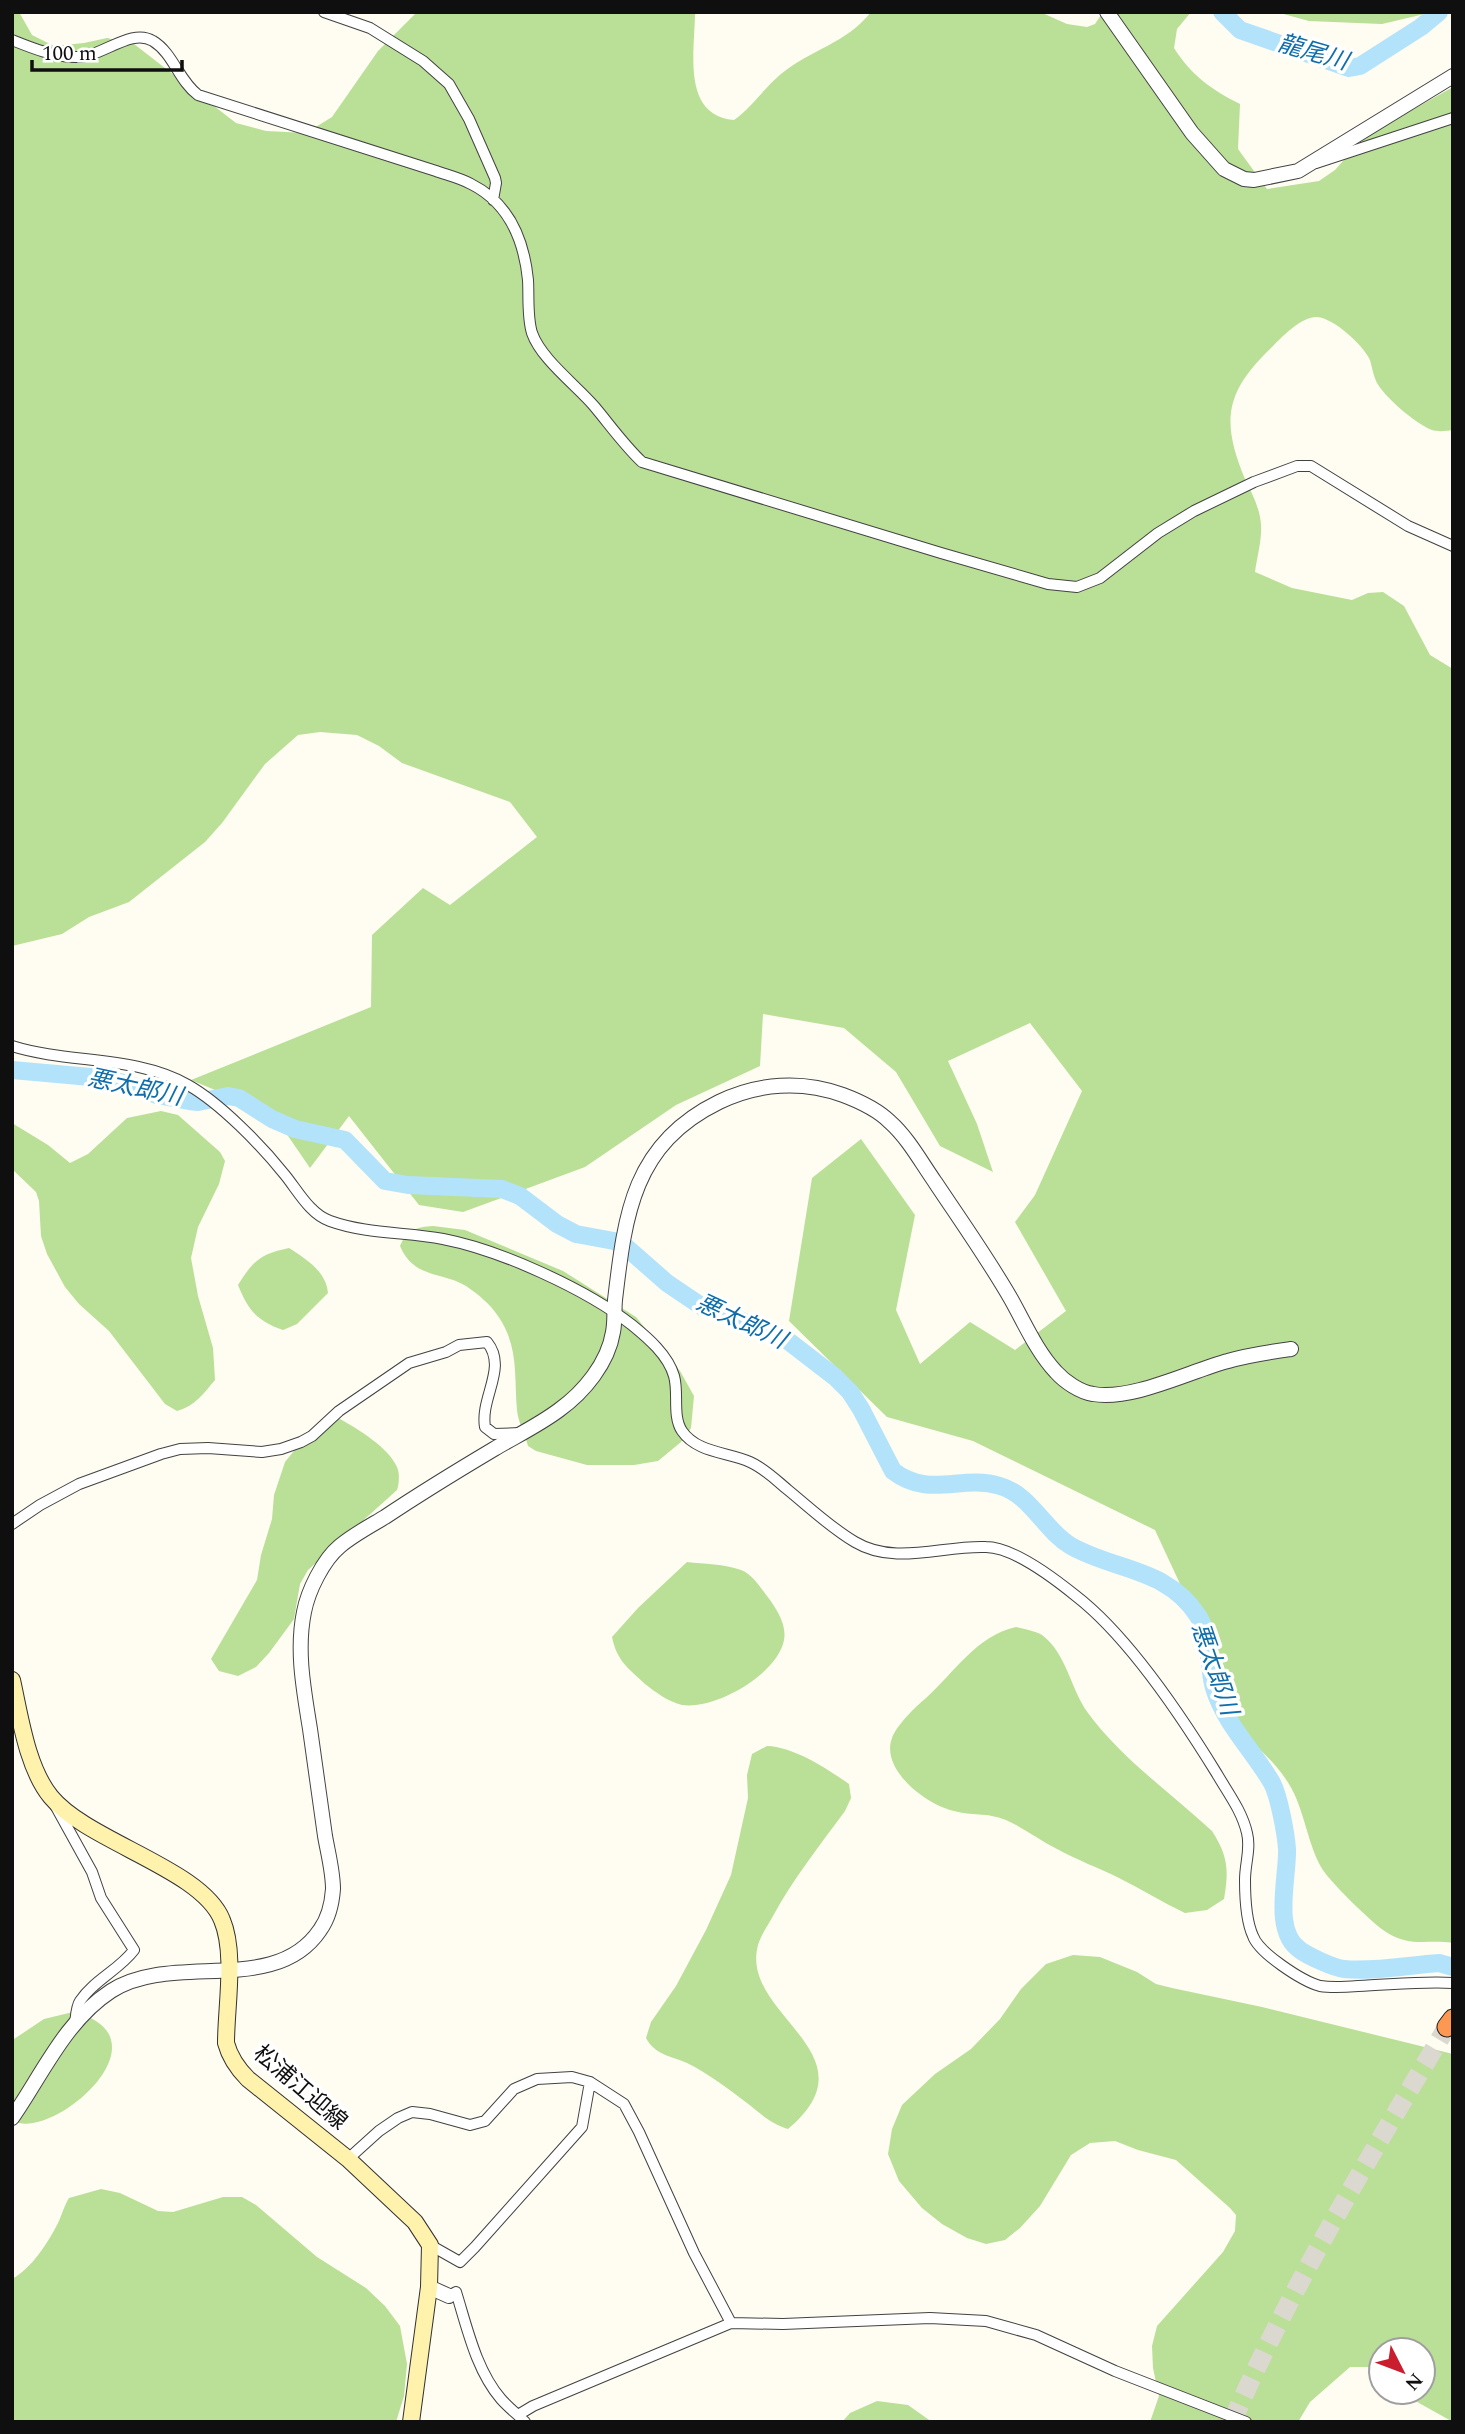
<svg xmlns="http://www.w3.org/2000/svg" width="1465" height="2434" viewBox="0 0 1465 2434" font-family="Spectral,'Noto Sans JP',serif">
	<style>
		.forest { fill: #badf96 }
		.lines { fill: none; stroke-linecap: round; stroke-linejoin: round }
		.river { stroke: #b3e3fa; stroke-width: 18 }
		.motorway-tunnel { stroke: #dbd8d0; stroke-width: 19; stroke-dasharray: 19 10; stroke-linecap: butt }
		.minor-casing { stroke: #424242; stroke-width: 12 }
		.tertiary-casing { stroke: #424242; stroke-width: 16 }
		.secondary-casing { stroke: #313131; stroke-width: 18 }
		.motorway-casing { stroke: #202020; stroke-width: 21 }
		.minor { stroke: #fff; stroke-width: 10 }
		.tertiary { stroke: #fff; stroke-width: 14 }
		.secondary { stroke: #fff2ad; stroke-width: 16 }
		.motorway { stroke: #fd9852; stroke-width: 19 }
		.labels { text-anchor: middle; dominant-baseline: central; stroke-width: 7; stroke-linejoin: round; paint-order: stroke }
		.street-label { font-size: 23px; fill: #0f0f0f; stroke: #fff }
		.water-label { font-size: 24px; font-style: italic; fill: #0f6eab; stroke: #fff }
	</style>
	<rect width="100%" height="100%" fill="#fffcf2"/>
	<path class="forest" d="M12,12H19L32,35L54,46L84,43L107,38L134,44L236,123L266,131L306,133L332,117L378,51L417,12H695C695,51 681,115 734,120C752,107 764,88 781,74C810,50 847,43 871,12H1040L1067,24L1087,27L1095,24L1103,12H1191L1177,29L1174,48C1191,75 1212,90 1240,104L1238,149L1267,189L1319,181L1335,170L1357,145L1375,131L1453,87V430C1446,431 1438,432 1432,430C1416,424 1383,396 1376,381C1373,374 1372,367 1370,360C1364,346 1334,318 1317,317C1301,317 1284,335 1273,346C1226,391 1220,419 1245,479C1252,494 1260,508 1261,525C1262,540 1257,557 1255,572L1292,588L1352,600L1368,593L1383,592L1404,606L1430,655L1453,669V1943C1427,1939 1411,1948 1386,1932C1373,1924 1328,1880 1321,1867C1306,1840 1304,1804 1285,1778C1253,1732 1193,1708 1207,1642L1155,1530L973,1441L887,1417L789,1321L812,1178L861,1139L915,1215L896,1310L920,1364L970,1322L1015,1350L1066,1311L1015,1222L1035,1195L1082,1091L1030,1023L948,1061L977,1124L993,1172L940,1146L896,1072L844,1028L763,1014L760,1066L676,1105L585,1167L463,1212L419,1205L349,1116L310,1168L273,1114L191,1080L371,1007L372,935L423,888L450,905L537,837L510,802L402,763L379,746L357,735L320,732L298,735L265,764L222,823L205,842L129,902L89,917L62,934L12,946Z
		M1276,12H1433L1382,24L1309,21Z
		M161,1111L178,1115L220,1152L225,1161L219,1184L198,1227L191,1258L198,1296L213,1348L215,1380C204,1393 195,1406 177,1411L165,1404L109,1331L79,1304L65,1287L47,1254L41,1236L39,1201L36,1192L12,1169V1123L48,1145L70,1163L88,1154L127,1118Z
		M433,1226L465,1230L563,1271L636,1317L680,1371L694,1396L691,1428L681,1442L658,1461L634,1465H587L536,1451L528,1446C525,1434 518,1422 517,1410C514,1376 519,1346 498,1316C491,1305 478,1294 466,1286C441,1271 414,1279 400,1246C407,1230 417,1227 433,1226Z
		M289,1248C306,1259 326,1271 328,1293L297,1324L283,1330C257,1321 248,1310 238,1285C253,1261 260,1254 289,1248Z
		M340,1419C358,1429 389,1448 397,1467C400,1474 399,1484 397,1490L308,1570L300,1584L294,1619L269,1653L256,1667L238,1676L219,1671L211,1659L257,1580L261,1555L272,1519L274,1495L285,1462L302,1441L334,1420Z
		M687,1562C704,1564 724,1564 741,1570C752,1574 760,1587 767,1596C776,1608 787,1624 784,1640C778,1674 715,1710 682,1705C669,1702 655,1692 645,1684C628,1668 617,1661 612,1637L638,1608Z
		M1016,1627C1024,1629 1035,1631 1042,1635C1067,1654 1070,1688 1088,1713C1122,1759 1171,1793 1212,1831C1228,1856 1229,1870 1224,1899L1207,1910L1185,1913C1162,1902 1141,1889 1119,1878C1099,1868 1077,1860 1057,1849C1039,1840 1024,1828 1006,1820C986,1812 972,1816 954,1811C927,1805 880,1770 892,1738C896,1726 916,1706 926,1698C955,1672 976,1636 1016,1627Z
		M767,1746C794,1747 826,1768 849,1784L851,1798L845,1811C820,1845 793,1879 773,1916C768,1925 761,1935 758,1945C739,2016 878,2053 788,2129C771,2124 761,2114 747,2103C730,2090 706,2072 687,2063C671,2056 655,2055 646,2038L651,2022L676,1986L706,1930L731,1875L748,1798L747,1775L752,1754Z
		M1073,1955L1100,1957L1137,1972L1156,1984L1172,1988L1262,2007L1453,2054V2422L1419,2403L1405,2392H1423V2350H1381V2373L1374,2367H1350L1310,2402L1298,2422H1150L1159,2396L1153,2368L1152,2346L1157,2326L1223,2252L1235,2231L1236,2215L1230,2208L1176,2160L1138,2150L1115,2141L1090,2143L1071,2155L1040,2206L1020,2228L1005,2240L986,2244L967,2238L942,2224L922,2208L899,2181L888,2154L892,2129L902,2105L935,2074L971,2049L1000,2019L1021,1989L1046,1964Z
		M73,2012C175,2037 49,2145 12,2120L14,2039L44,2019Z
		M101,2189L120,2193L158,2211L173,2212L223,2197H242L256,2205L317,2257L366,2288L385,2306L400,2326L407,2364L404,2396L396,2422H12V2279C31,2269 48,2243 58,2223C62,2215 64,2206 69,2198Z
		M877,2401L908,2405L932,2422H842L850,2413Z"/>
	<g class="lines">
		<path class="river" d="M1222,12L1240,30L1349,68L1360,66L1421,27L1439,12
			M12,1070L102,1078L128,1084L157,1095L189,1101L198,1102L228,1096L239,1098L272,1119L295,1129L345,1140L385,1181L408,1185L502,1189L520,1196L557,1224L576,1234L614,1241L626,1247L667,1283L704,1308L714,1309L787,1340L835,1377L850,1392L861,1409L893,1471C930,1499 961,1474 1000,1486C1031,1495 1044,1530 1071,1546C1115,1571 1168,1568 1198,1616C1212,1638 1207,1664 1214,1688C1225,1724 1253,1750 1272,1783C1279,1796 1286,1834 1287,1849C1288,1878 1272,1931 1300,1950C1308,1956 1334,1968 1344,1969C1373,1972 1409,1965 1439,1963L1453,1967"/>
		<path class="motorway-tunnel" d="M1232,2422C1292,2284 1370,2156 1447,2027"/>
		<g class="minor-casing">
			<path id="minor" d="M324,12L370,28L423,61L449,84L469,119L495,178L496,183L493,200
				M12,40C32,48 54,57 76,57C101,58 131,27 153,41C173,53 179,81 198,95L436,171C447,175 460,178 471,184C509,203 524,240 528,280C529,296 527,317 532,333C541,359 576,385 594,406C610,425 624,445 642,462L941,553L1048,584L1077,587L1100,578L1158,533L1194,511L1254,482L1297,466H1311L1408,526L1453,546
				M1316,163L1453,118
				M12,1046C69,1064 135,1055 188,1085C220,1103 261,1145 285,1175C298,1191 310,1214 330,1221C366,1234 406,1232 443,1239C500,1250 586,1289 632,1325C648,1338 668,1355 674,1376C679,1393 672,1416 682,1431C697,1453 728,1452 750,1462C764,1468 776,1480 788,1490C810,1508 831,1528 855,1542C895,1566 943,1545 986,1547C1013,1547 1055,1579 1076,1596C1129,1637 1182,1717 1217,1774C1228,1793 1242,1811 1247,1833C1251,1849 1245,1863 1245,1880C1245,1896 1246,1921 1253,1936C1259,1953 1302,1981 1320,1986C1332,1988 1346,1987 1358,1986C1389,1985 1422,1981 1453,1983
				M12,1524L40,1505L79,1484L161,1454L180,1449L208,1448L262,1452L281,1449L301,1442L312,1436L339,1411L409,1363L446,1352L459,1345L487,1342C508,1368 480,1397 485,1427L494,1434L521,1433
				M55,1805L92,1872L101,1898L134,1950C119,1970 94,1980 80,2001C76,2007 76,2017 75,2024
				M348,2159L379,2131L398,2118L412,2112L430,2114L470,2125L485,2121L514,2089L537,2079L572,2077L590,2082L624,2104L639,2132L694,2253L731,2323
				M430,2245L460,2262L475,2247L582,2127L590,2082
				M449,2296L456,2292C467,2327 476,2370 501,2399C508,2407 517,2414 525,2422
				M518,2415L533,2406L731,2323L783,2324L930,2318L986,2321L1036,2335L1115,2371L1246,2422"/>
		</g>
		<g class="tertiary-casing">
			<path id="tertiary" d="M1107,12L1192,133L1224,169L1244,179L1254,180L1298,171L1453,76
				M12,2118C42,2075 65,2021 111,1991C173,1951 275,1997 320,1930C328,1919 332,1903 333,1889C333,1872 328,1853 325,1836C320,1800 315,1765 310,1729C304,1691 296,1651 304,1612C308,1591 323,1560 340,1546C353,1535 370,1526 385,1517C421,1493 457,1471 494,1449C516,1436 539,1425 559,1410C584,1392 608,1363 613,1332C615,1322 614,1311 615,1300C625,1214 633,1144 719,1102C758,1083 802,1080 843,1095C859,1101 878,1110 890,1122C908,1138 921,1162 935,1182C961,1221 988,1259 1011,1299C1025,1324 1037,1352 1056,1372C1065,1382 1080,1392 1093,1394C1132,1401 1190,1371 1228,1361C1248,1355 1270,1352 1291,1349
				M429,2287L449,2296"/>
		</g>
		<g class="secondary-casing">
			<path id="secondary" d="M12,1680C20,1716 27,1768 51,1797C88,1842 202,1869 222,1920C236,1953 226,2007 226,2043C230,2058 237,2068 248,2079L348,2159L415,2222L430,2245L429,2287L411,2422"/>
		</g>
		<g class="motorway-casing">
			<path id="motorway" d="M1447,2027L1453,2019"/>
		</g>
		<use href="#minor" class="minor"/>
		<use href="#tertiary" class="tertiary"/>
		<use href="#secondary" class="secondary"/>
		<use href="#motorway" class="motorway"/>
	</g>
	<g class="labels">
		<g class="street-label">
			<text transform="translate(300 2088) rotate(41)">松浦江迎線</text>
		</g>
		<g class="water-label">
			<text transform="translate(1313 53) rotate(16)">龍尾川</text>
			<text transform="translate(135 1088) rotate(12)">悪太郎川</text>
			<text transform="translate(741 1322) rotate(25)">悪太郎川</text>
			<text transform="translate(1214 1669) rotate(71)">悪太郎川</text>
		</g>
	</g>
	<rect width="1465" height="2434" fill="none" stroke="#0f0f0f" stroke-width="28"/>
	<g transform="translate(1402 2371) rotate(132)"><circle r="33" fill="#ffffff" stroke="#9f9f9f" stroke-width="2"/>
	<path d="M0-5L12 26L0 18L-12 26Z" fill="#ca1d2e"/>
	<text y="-10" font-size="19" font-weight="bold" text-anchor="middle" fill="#0f0f0f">N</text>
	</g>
	<path d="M32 60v10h150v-10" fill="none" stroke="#0f0f0f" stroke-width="3.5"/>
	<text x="42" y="60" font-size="21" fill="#0f0f0f" stroke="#ffffff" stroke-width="5" paint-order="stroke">100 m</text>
</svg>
